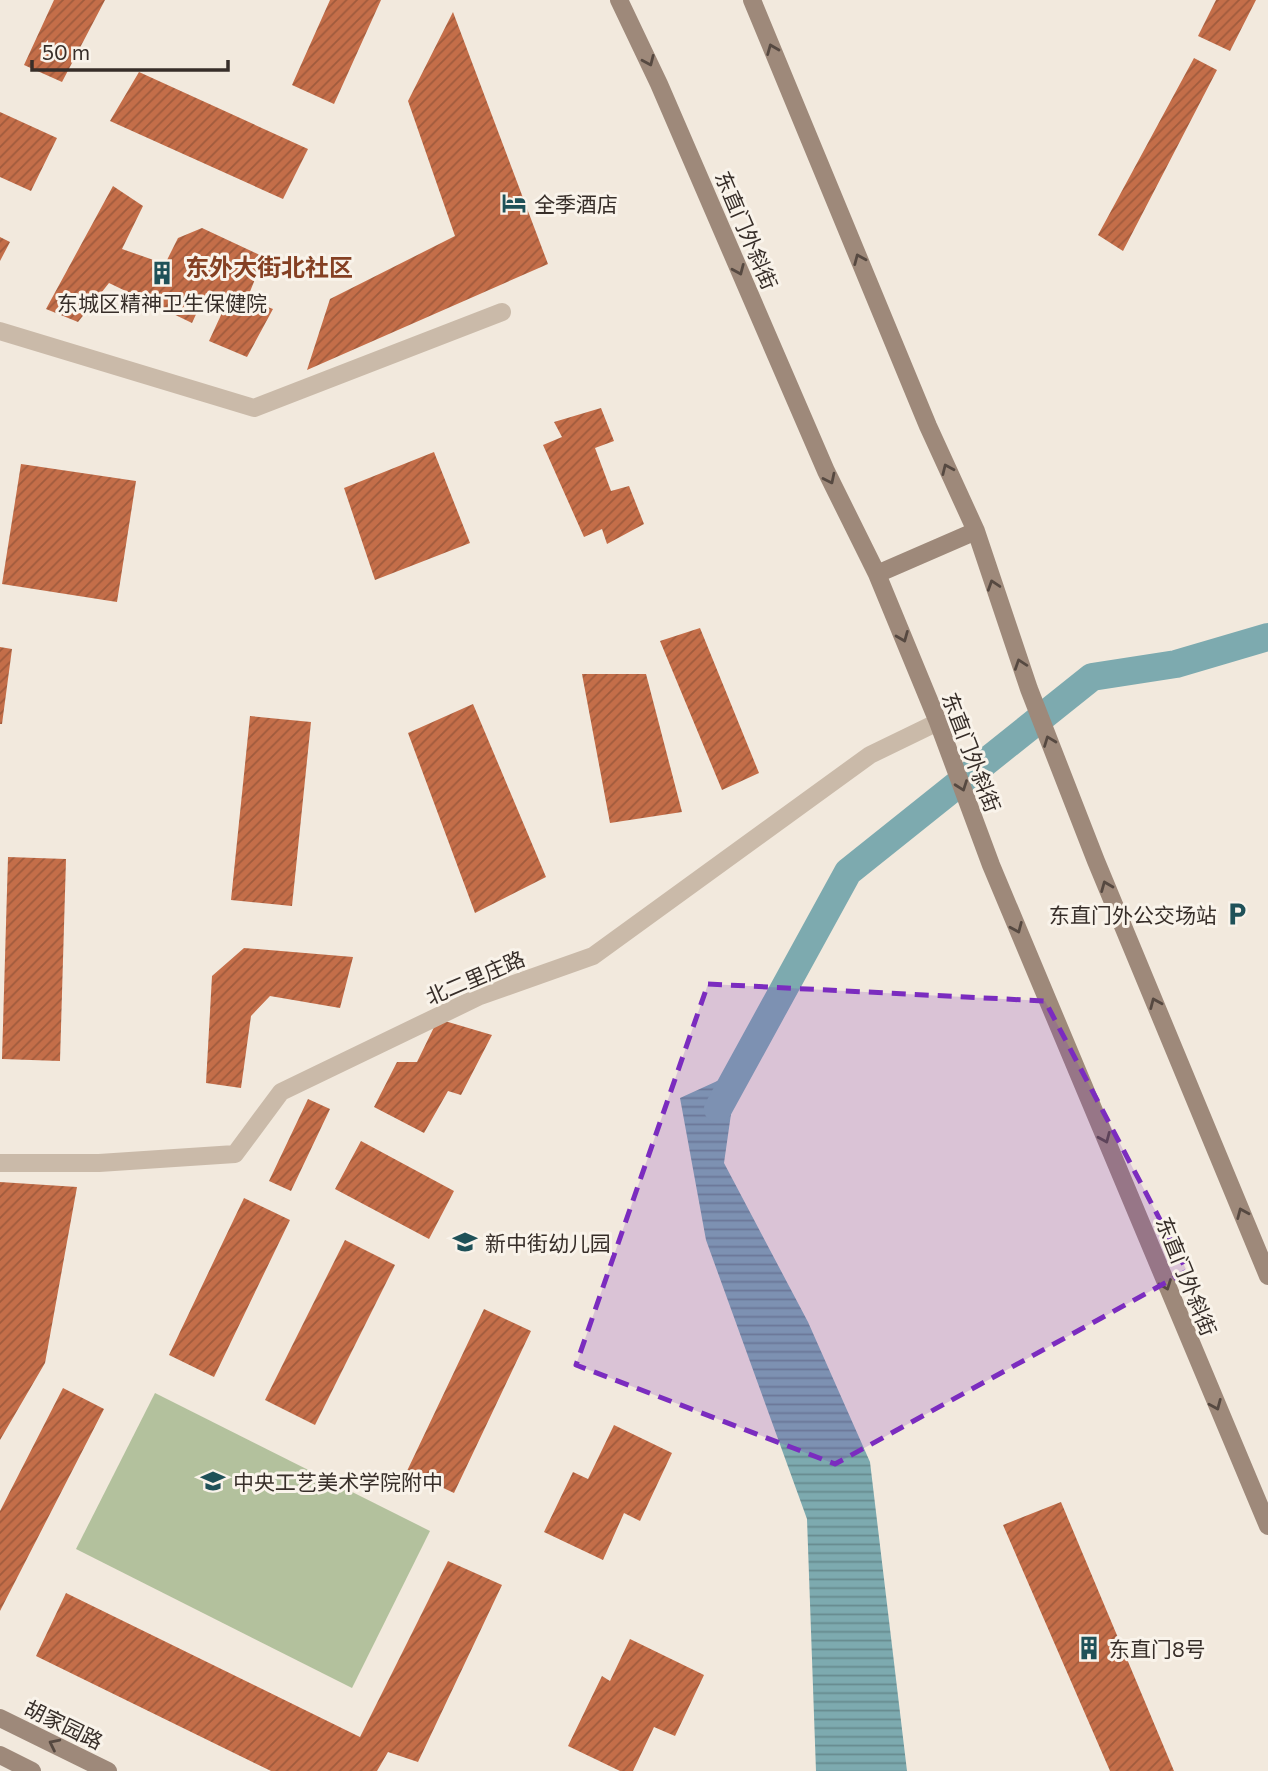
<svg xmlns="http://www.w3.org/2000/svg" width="1268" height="1771" viewBox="0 0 1268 1771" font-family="Commissioner,'Noto Sans SC',sans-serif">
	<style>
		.garden { fill: #b3c19d }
		.water { fill: url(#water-rules) }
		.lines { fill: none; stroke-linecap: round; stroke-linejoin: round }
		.canal { stroke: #7daaaf; stroke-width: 28 }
		.building { fill: url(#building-hatch) }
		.street { stroke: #cabaa9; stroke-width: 18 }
		.secondary { stroke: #9e897a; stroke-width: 18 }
		.oneway { stroke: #564941 }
		.marked { fill: #7b2cbf; fill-opacity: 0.2; stroke: #7b2cbf; stroke-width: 5; stroke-dasharray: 14 9; stroke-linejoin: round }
		.labels { text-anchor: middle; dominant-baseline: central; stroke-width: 6; stroke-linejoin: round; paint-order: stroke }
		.poi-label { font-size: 21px; fill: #372e29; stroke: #f9f3ea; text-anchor: start }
		.street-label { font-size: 21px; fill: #372e29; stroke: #f9f3ea }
		.quarter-label { font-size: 24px; font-weight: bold; fill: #854023; stroke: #f9f3ea }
	</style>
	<defs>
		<pattern id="water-rules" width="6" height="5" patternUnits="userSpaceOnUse" patternTransform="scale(1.75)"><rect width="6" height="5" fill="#7daaaf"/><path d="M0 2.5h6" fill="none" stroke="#678b8e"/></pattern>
		<pattern id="building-hatch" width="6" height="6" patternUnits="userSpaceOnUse" patternTransform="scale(1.75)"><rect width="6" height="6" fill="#c46e49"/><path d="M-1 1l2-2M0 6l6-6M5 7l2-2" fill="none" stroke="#a05b3d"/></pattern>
	</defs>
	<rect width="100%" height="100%" fill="#f2e9dd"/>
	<path class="garden" d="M155,1393L430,1531L352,1688L76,1549Z"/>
	<path class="water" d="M737,1072L724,1163L808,1322L870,1462L907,1771H816L807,1519L706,1240L680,1098Z"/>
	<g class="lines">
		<path class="canal" d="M718,1109L848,872L1092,677L1176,664L1268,637"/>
	</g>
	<path class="building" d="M54,0H105L62,82L24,65Z
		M330,0H381L334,104L292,85Z
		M1216,0H1256L1230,51L1198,36Z
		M453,12L548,264L307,370L330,299L455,236L408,101Z
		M1194,58L1217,70L1123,251L1098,235Z
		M139,72L308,149L283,199L110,121Z
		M0,112L57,138L31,191L0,177Z
		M113,186L143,206L122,249L165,264L178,238L202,228L264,257L247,299L273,309L247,357L209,341L227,302L206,293L192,323L109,283L78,322L46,309Z
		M0,237L10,242L0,261Z
		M601,408L614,441L595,448L611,491L629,486L644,524L607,544L602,529L584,537L543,445L562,437L554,422Z
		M434,452L470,543L375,580L344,488Z
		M21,464L136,481L117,602L2,584Z
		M700,628L759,773L722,790L660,641Z
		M0,647L12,649L2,724H0Z
		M582,674H646L682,812L610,823Z
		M473,704L546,877L475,913L408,733Z
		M250,716L311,722L292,906L231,900Z
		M8,857L66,859L60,1061L2,1059Z
		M244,948L353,957L340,1008L270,996L251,1016L241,1088L206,1083L212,976Z
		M438,1019L492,1035L461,1095L448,1091L424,1133L374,1107L397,1062H417Z
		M308,1099L330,1109L291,1191L269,1181Z
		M361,1141L454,1191L429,1239L335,1189Z
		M0,1182L77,1187L45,1363L0,1440Z
		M244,1198L290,1220L214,1377L169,1355Z
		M345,1240L395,1265L315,1425L265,1400Z
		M484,1309L531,1331L454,1493L407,1471Z
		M63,1388L104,1409L0,1611V1511Z
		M614,1425L672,1453L640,1521L624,1513L603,1560L544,1532L573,1472L588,1479Z
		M1061,1502L1174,1771H1110L1003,1525Z
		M448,1561L502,1585L418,1762L388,1752L377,1771H271L36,1656L66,1593L360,1737Z
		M630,1639L704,1675L675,1736L654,1727L633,1771H620L568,1746L602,1676L610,1681Z"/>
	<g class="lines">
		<path class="street" d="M0,331L254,408L502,312
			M0,1163H99L235,1154L281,1092L480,996L593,956L870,755L938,722"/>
		<path class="secondary" d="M619,0L659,84L826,471L877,574L938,722L991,865L1268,1526
			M752,0L928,426L976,531L1029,689L1096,861L1268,1276
			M877,574L976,531
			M0,1718L108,1771
			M0,1755L32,1771"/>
	</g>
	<defs><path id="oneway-chevron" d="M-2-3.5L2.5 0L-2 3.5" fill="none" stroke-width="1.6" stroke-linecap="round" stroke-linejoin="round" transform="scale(1.75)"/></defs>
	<g class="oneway">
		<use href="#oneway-chevron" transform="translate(772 49) rotate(-112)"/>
		<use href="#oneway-chevron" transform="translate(649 61) rotate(66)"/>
		<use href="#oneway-chevron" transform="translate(859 259) rotate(-113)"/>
		<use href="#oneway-chevron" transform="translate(739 270) rotate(67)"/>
		<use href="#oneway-chevron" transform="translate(947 469) rotate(-114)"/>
		<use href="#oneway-chevron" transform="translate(830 479) rotate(64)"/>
		<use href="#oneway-chevron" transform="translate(993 585) rotate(-108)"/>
		<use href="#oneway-chevron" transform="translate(903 637) rotate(68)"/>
		<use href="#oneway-chevron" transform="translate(1020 664) rotate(-109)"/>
		<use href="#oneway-chevron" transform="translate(1049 741) rotate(-111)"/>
		<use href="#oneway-chevron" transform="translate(962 786) rotate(70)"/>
		<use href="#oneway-chevron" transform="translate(1106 886) rotate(-112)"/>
		<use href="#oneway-chevron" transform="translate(1017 928) rotate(67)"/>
		<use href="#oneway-chevron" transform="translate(1155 1003) rotate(-113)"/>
		<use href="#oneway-chevron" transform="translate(1105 1138) rotate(67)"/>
		<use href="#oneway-chevron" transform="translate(1242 1213) rotate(-113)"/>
		<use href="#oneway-chevron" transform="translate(1166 1285) rotate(69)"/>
		<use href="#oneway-chevron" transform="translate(1216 1405) rotate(67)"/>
		<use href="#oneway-chevron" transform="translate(54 1744) rotate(-154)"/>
	</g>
	<path class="marked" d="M708,984L1045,1001L1187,1271L835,1464L576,1365Z"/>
	<defs>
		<g id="hotel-bare" transform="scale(1.89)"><path d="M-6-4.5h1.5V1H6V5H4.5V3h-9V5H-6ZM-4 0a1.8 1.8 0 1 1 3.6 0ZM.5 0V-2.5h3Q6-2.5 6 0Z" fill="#1f5158" stroke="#f9f3ea" stroke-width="2.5" paint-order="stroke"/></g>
		<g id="building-bare" transform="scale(1.89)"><path d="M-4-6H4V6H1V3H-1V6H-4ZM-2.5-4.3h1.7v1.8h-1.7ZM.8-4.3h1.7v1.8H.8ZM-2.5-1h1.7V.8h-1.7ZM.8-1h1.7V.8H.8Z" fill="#1f5158" stroke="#f9f3ea" stroke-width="2.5" paint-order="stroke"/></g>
		<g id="parking-bare" transform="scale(1.89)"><path d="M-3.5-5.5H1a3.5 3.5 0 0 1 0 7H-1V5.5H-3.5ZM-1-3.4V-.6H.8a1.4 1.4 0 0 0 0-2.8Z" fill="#1f5158" stroke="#f9f3ea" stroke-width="2.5" paint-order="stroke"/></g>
		<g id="school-bare" transform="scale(1.89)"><path d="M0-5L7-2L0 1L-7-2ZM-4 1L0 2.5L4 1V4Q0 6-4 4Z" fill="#1f5158" stroke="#f9f3ea" stroke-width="2.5" paint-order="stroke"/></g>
	</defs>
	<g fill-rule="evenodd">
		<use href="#hotel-bare" x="514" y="203"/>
		<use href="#building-bare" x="162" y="273"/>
		<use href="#parking-bare" x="1237" y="914"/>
		<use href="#school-bare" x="465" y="1242"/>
		<use href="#school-bare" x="213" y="1481"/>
		<use href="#building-bare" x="1089" y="1648"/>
	</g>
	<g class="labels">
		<g class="poi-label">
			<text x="534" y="203">全季酒店</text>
			<text x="162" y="302" text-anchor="middle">东城区精神卫生保健院</text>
			<text x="1217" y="914" text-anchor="end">东直门外公交场站</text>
			<text x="485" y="1242">新中街幼儿园</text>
			<text x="233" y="1481">中央工艺美术学院附中</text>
			<text x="1109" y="1648">东直门8号</text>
		</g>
		<g class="street-label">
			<text transform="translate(747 230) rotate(67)">东直门外斜街</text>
			<text transform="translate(972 752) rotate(69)">东直门外斜街</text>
			<text transform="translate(475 977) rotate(-23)">北二里庄路</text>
			<text transform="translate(1187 1276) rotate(68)">东直门外斜街</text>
			<text transform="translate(64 1724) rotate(26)">胡家园路</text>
		</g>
		<g class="quarter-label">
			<text x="269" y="266">东外大街北社区</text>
		</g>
	</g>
	<path d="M32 60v10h196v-10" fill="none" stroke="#372e29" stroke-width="3.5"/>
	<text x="42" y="60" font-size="21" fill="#372e29" stroke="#f9f3ea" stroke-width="5" paint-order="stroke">50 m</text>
</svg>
